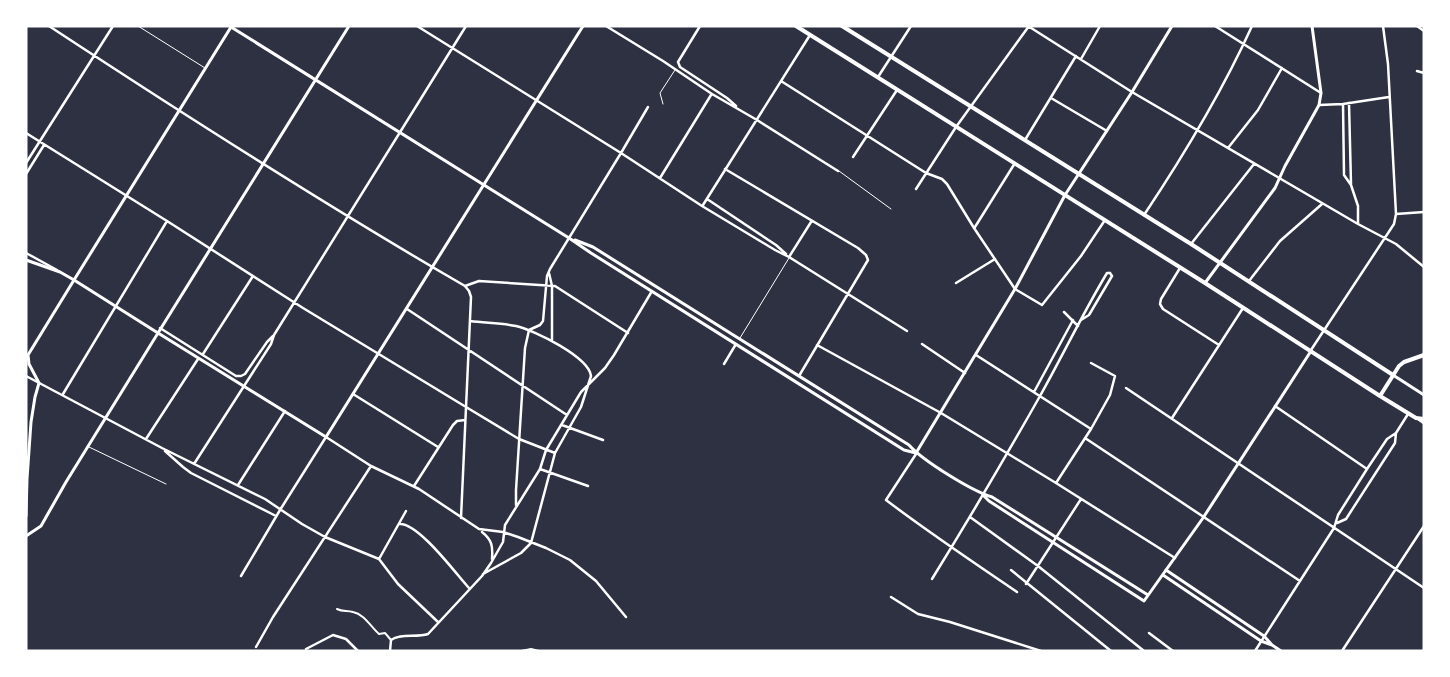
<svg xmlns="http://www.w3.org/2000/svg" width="1450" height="677" viewBox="0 0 1450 677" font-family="'Open Sans',sans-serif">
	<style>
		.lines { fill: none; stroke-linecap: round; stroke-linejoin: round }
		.service { stroke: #fff; stroke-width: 1 }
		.pedestrian { stroke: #fff; stroke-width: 2 }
		.minor { stroke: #fff; stroke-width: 2.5 }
		.tertiary { stroke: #fff; stroke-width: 3 }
		.secondary { stroke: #fff; stroke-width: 3 }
		.primary { stroke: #fff; stroke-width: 4 }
	</style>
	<rect width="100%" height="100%" fill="#2d3142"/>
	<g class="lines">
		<path class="service" d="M138,26L205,68
			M663,104L660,93L675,70
			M839,171L891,209
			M740,338L789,258
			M89,447L166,484"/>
		<path class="pedestrian" d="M337,609C343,612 347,610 353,612C364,614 371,627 379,634L385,633L391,640
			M521,651L531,649L539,651"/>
		<path class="minor" d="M49,26C186,116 323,204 465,286L469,291L471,297L461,518
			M417,26L621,153L702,206L775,250L789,257L907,331
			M606,26L663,61L712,94L757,120L838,171
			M700,26L678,62L680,67L727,98L736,106
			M1028,26L1132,92L1358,224L1396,244L1424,267
			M1215,26L1321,93
			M1417,26L1424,31
			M1081,59L1100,26
			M1417,71L1424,73
			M878,77L911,26
			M781,81L926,173L942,179L947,184L974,228L1015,289L1042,305L1081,256L1105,220
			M1051,98L1107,131
			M1349,103L1351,184
			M1343,104L1344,175L1351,185L1358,206V224
			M1319,105L1343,104L1389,97
			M26,133L167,221L303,308L466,407L519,439L555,453
			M1025,140L1076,56
			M1228,148L1258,110L1282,68
			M853,157L897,90
			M26,163L113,26
			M725,169L858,248L866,255L868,260L799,376
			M26,174L44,145
			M660,178L711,95
			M916,189L956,127L1029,26
			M707,199L776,245L786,254
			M703,205L810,35
			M1396,214L1424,212
			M1144,215C1184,155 1222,92 1252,26
			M975,227L1015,163
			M1191,244L1254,164
			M26,253L57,270
			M789,257L811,222
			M1180,268L1161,299L1160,304L1163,309L1219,345
			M549,273L552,286V341
			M1249,281L1280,241L1322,204
			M956,283L995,259
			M465,286L479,281L555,286L628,333
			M407,309L567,415
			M1064,312L1078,326
			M1081,320L1089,315L1112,276L1110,273
			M470,321C485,323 502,323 516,326C534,330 589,357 591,376L581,407L555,453L531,543L521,553L483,574
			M160,328L236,376H241L245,374L267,342L273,336
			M922,344L965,373
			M817,345L941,413L1056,483L1175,558
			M1311,350L1394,224L1396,214L1388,64L1383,26
			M203,354L253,276
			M976,355L1091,429
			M724,364L736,344
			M26,376L162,448L265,499L302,524L325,537L379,559L398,584L438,622
			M1126,388L1424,588
			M1034,392L1073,320
			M63,394L167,221
			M353,394L438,447
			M1275,406L1367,469
			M1172,418L1243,308
			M562,425L603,440
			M1085,438L1300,581
			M146,439L198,359
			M165,451L183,467L191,473L276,516
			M916,454L886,500C928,532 973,562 1017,592
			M194,464L271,344L274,335L466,26
			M540,469L588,486
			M1056,483L1091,429L1110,395L1115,376L1091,363
			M238,485L285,411
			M414,486L453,425L457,421L465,420
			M516,505V490L525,348L529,330L540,325L543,321L547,276L550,269L621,153L648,107
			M970,517L1038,566L1144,651
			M1337,523L1346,519L1395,443L1396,433
			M399,524C418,522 456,574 469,588
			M482,532C492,540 493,546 492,559
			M379,559L406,511
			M1011,570L1111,651
			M241,576L280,510L326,437L371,466L419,489L479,529L503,532L518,537L546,548L570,560L596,581L626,617
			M932,579C969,519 1005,458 1040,396C1063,355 1083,313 1107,273H1110
			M1026,584L1081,499
			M891,597L918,614L950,622L1041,651
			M1149,633L1173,651
			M256,647L273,617L371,466
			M306,649L333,635L346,639L358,651
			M390,651L391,640C400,633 417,638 428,634L482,576L491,563L503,542L505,525L540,469L546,450L581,392L605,368L614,355L652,291
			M1255,651L1334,528L1338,515L1367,469L1387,439L1396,433L1408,414
			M1342,651L1424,526
			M1423,651L1424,650"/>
		<path class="tertiary" d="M1205,283L1275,188L1285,166L1319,105L1321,93L1312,26
			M916,453L1015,289L1065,195L1132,92L1172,26
			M26,516L27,479L31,422L35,397L39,383L29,364L28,355L74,280
			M26,536L41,526L66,482L158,333L326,437L583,26
			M1166,570L1203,518L1311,351"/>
		<path class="secondary" d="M231,27L569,238L591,253L904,450L916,453
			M575,240L593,247L909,445C923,461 972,491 992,497L1148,595
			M26,260L60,272L74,280L158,333L349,26
			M74,280L231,27
			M1393,375L1424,395
			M1417,418L1424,423
			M983,495L989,501L1144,601L1166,570L1264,636L1272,645
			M1163,575L1261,641L1272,645L1281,651"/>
		<path class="primary" d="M796,26L1205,283L1380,396L1416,418L1424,419
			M842,26L1191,244L1393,375
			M1380,396L1399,366L1404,362L1424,355"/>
	</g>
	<rect width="1450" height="677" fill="none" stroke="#ffffff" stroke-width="55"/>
</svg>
